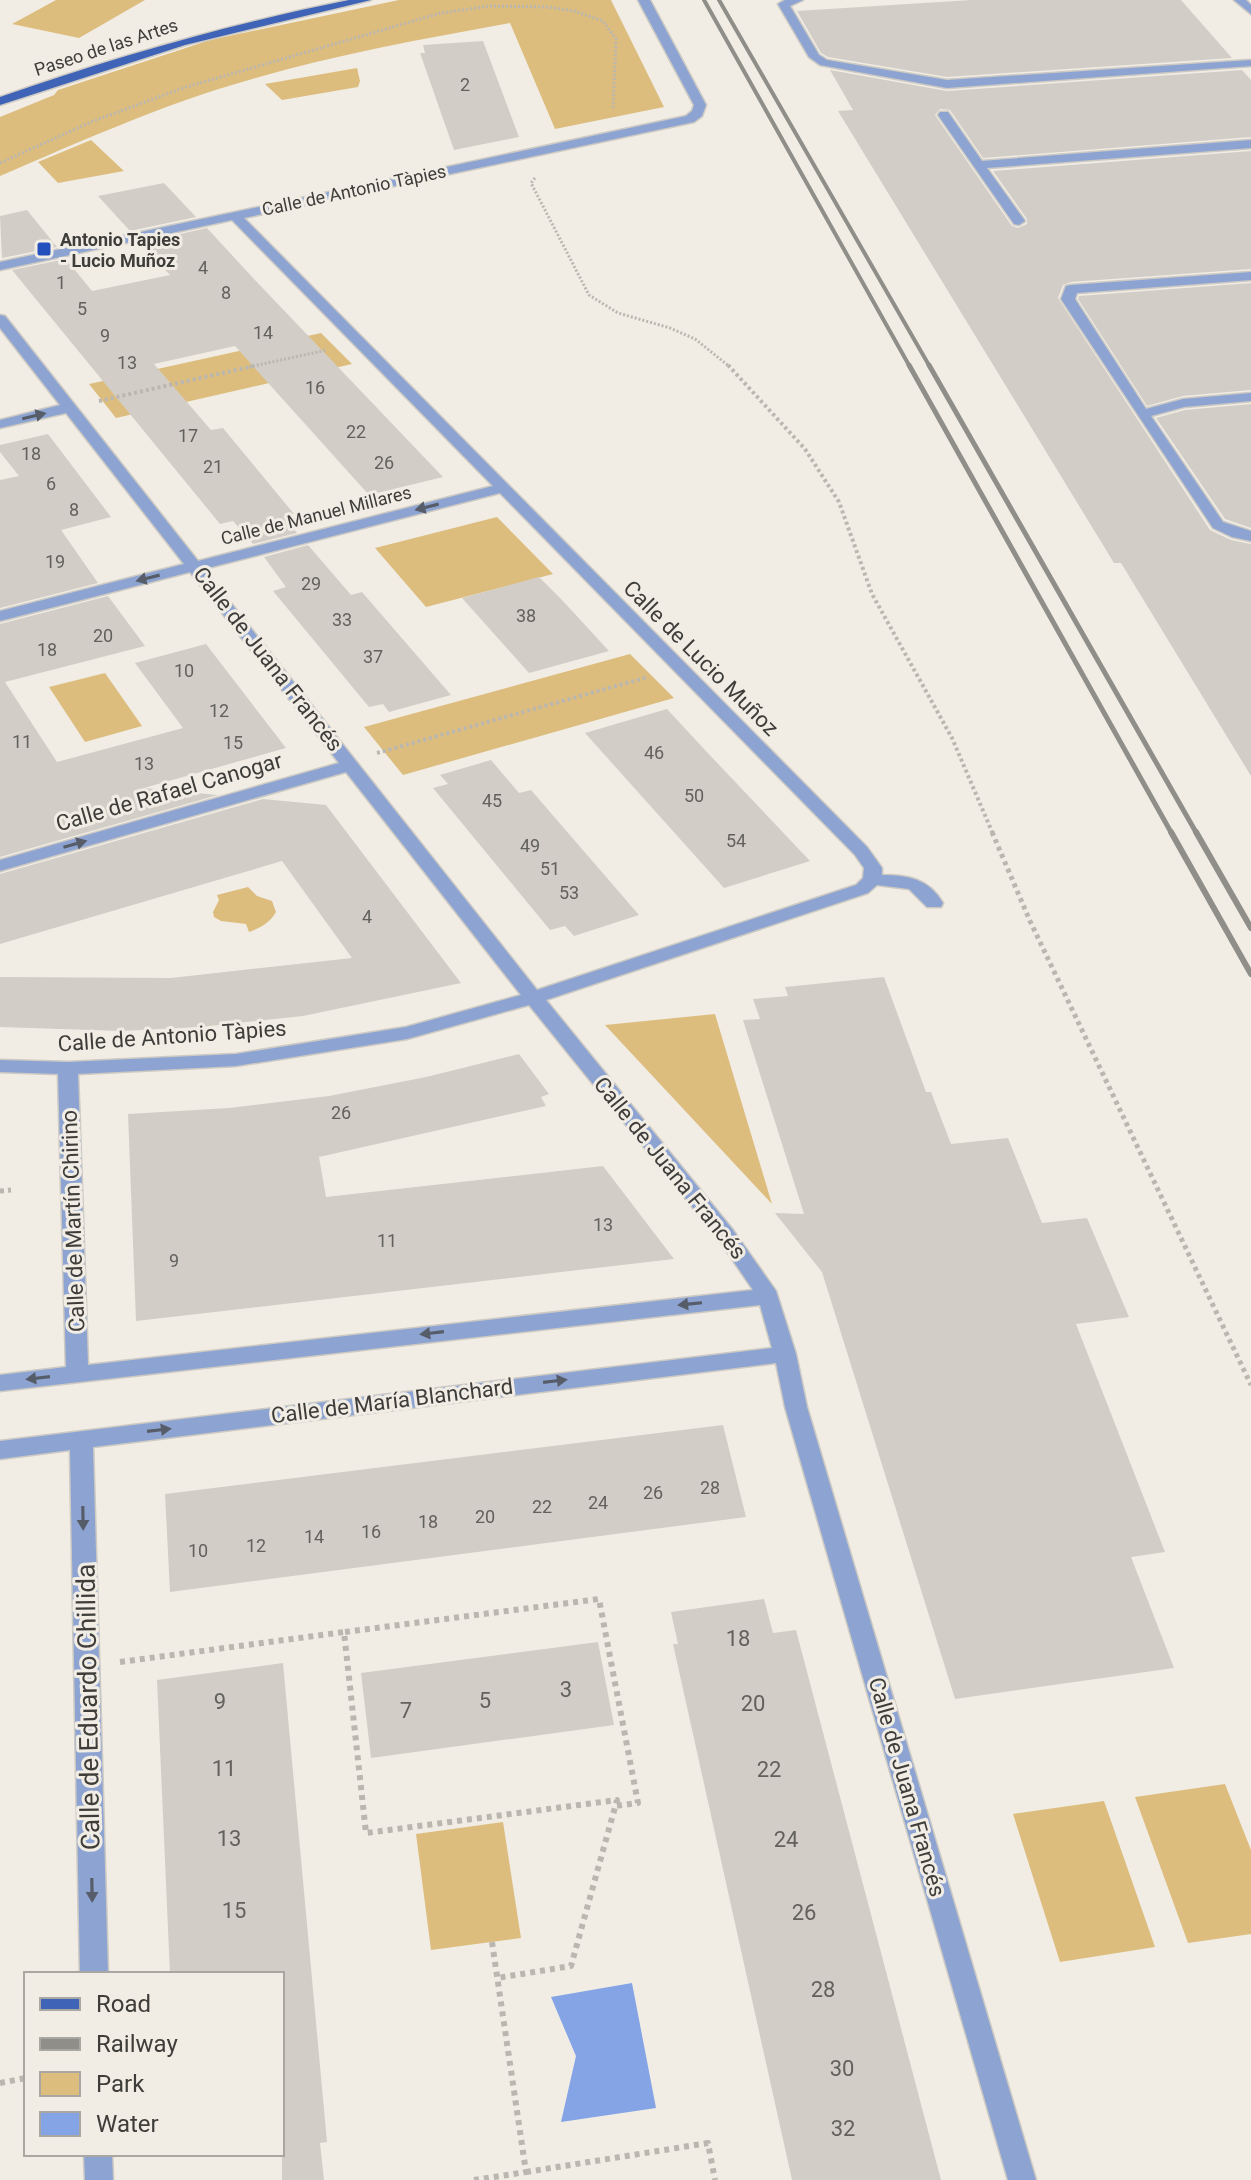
<svg xmlns="http://www.w3.org/2000/svg" width="1251" height="2180" viewBox="0 0 1251 2180" font-family="Roboto,sans-serif">
	<style>
		.green { fill: #ddbd7e }
		.water { fill: #84a4e6 }
		.building { fill: #d2cec7 }
		.lines { fill: none; stroke-linecap: round; stroke-linejoin: round }
		.minor-casing { stroke: #cdcac3; stroke-width: 3 }
		.major-casing { stroke: #cdcac3; stroke-width: 3 }
		.path-far3 { stroke: #bab7b0; stroke-width: 3; stroke-dasharray: 2 2; stroke-linecap: butt }
		.path-far2 { stroke: #bab7b0; stroke-width: 4; stroke-dasharray: 3 3; stroke-linecap: butt }
		.path-far1 { stroke: #bab7b0; stroke-width: 5; stroke-dasharray: 4 4; stroke-linecap: butt }
		.path { stroke: #bab7b0; stroke-width: 6; stroke-dasharray: 5 5; stroke-linecap: butt }
		.minor { fill: #8da4d3; fill-rule: evenodd }
		.major { fill: #3e63b7; fill-rule: evenodd }
		.rail-far2 { stroke: #908e89; stroke-width: 4 }
		.rail-far1 { stroke: #908e89; stroke-width: 5 }
		.rail { stroke: #908e89; stroke-width: 6 }
		.oneway { fill: #565c68 }
		.poi-dot { fill: #2450be; stroke: #f1ede5; stroke-width: 3 }
		.labels { text-anchor: middle; dominant-baseline: central; stroke-width: 6; stroke-linejoin: round; paint-order: stroke }
		.far-street-label { font-size: 18px; fill: #3e3d3a; stroke: #f1ede5 }
		.number-label { font-size: 18px; fill: #63615d }
		.far-poi-label { font-size: 18px; font-weight: bold; fill: #3e3d3a; stroke: #f1ede5; text-anchor: start }
		.street-label { font-size: 22px; fill: #3e3d3a; stroke: #f1ede5 }
		.near-number-label { font-size: 22px; fill: #63615d }
		.near-street-label { font-size: 26px; fill: #3e3d3a; stroke: #f1ede5 }
	</style>
	<rect width="100%" height="100%" fill="#f1ede5"/>
	<path class="green" d="M56,0H145L79,38L12,24Z
		M399,0H611L664,107L555,129L510,23C422,39 334,55 249,80C163,104 82,141 0,176V117L54,95L58,90L210,40Z
		M357,68L360,81L358,87L282,100L265,84Z
		M91,140L124,171L58,183L38,162Z
		M321,333L352,364L116,418L89,384Z
		M497,517L553,574L426,607L375,548Z
		M630,654L674,698L403,775L364,727Z
		M105,673L142,726L85,742L49,687Z
		M248,887L257,896L272,901L276,912C270,923 260,928 249,932L246,924L221,921L214,917L213,912L219,900L217,895Z
		M715,1014L772,1204L605,1025Z
		M1225,1784L1251,1850V1934L1188,1943L1135,1797Z
		M1104,1801L1155,1947L1060,1962L1013,1814Z
		M503,1822L521,1938L431,1950L416,1834Z"/>
	<path class="water" d="M632,1983L656,2108L561,2122L576,2056L551,1997Z"/>
	<path class="building" d="M971,0H1181L1232,58L947,77L828,57L821,53L797,11Z
		M483,41L519,137L454,150L420,53H425L423,45Z
		M830,70L947,91L1242,70L1251,80V137L983,158L950,110L940,109L935,115L1012,226L1018,228L1027,224V219L993,171L1251,151V269L1071,282L1063,285L1058,298L1210,530L1231,540L1251,544V776L1121,563H1114L838,111L853,110Z
		M164,183L196,217L130,231L98,196Z
		M27,210L57,247L2,258L0,216Z
		M207,228L254,279L443,477L369,495L235,346L154,364L211,430L223,428L294,514L283,517L297,533L253,544L233,521L220,524L12,270L66,259L92,291L170,275L140,243Z
		M1251,283V390L1183,396L1147,406L1078,299L1079,296Z
		M1251,404V528L1225,519L1156,418L1185,410Z
		M48,434L111,517L61,530L98,583L0,608V480L19,476L0,452V445Z
		M308,545L351,595L362,592L451,695L389,712L383,704L369,707L273,591L286,587L264,557Z
		M539,577L562,600L609,651L529,673L462,598Z
		M108,596L145,646L5,682L57,762L183,728L135,663L206,644L286,748L144,788L218,795L0,857V624Z
		M667,709L705,750L810,861L724,888L585,733Z
		M491,760L519,793L531,790L639,915L574,936L565,926L550,930L433,788L448,784L440,775Z
		M263,799L326,805L461,983L303,1016L201,1027L121,1031L0,1027V977L171,978L352,958L282,861L0,944V874Z
		M884,977L926,1092H931L951,1144L1008,1138L1042,1223L1087,1218L1129,1317L1076,1324L1165,1552L1131,1557L1174,1668L955,1699L822,1272L775,1213L804,1214L743,1020L760,1019L753,999L788,996L785,987Z
		M519,1054L549,1094L541,1097L546,1106L319,1157L326,1197L603,1166L674,1259L136,1321L128,1114L229,1108L329,1096L426,1077Z
		M723,1425L746,1517L170,1592L165,1494Z
		M764,1599L773,1633L796,1630L941,2180H792L673,1644H678L671,1612Z
		M598,1642L614,1725L371,1758L361,1673Z
		M283,1663L327,2142L320,2143L324,2180H282V1974H170L157,1680Z"/>
	<g class="lines">
		<g class="minor-casing">
			<path id="minor" d="M638,0H650L706,105L702,116L694,122L244,218L867,847L882,868V875C908,875 929,879 943,903L941,907H927L909,889L877,885L868,893L546,1000L733,1230L776,1291L796,1354L807,1407L1036,2180H1008L785,1407L776,1363L93,1447L108,1974H80L70,1450L0,1459V1441L772,1348L760,1305L0,1391V1375L66,1367L58,1074L0,1072V1060L68,1062L236,1054L406,1027L521,995L346,772L0,871V860L339,763L190,572L0,621V611L184,564L66,413L0,428V420L60,405L0,328V315L5,316L198,561L493,486L232,220L0,270V262L686,116L692,111L694,105ZM500,493L855,855L864,868L863,878L856,885L537,990L204,569ZM529,1005L719,1240L753,1290L88,1365L78,1074L236,1066L407,1039Z
				M785,0H803L790,6L819,55L827,60L947,80L1251,60V66L947,88L820,65L809,57L778,4Z
				M1234,0H1246L1251,5V14Z
				M940,112H948L982,161L1251,140V148L987,168L1025,221L1019,225L1014,224L938,115Z
				M1251,272V280L1077,293L1075,299L1146,409L1183,399L1251,393V401L1184,407L1151,416L1223,522L1251,531V541L1232,537L1213,528L1061,299L1066,286L1071,285Z
				M84,2154H112L113,2180H85Z"/>
		</g>
		<g class="major-casing">
			<path id="major" d="M349,0H371L185,45L0,105V97C114,57 230,24 349,0Z"/>
		</g>
		<path class="path-far3" d="M0,163L91,122L183,88L441,13L490,6L547,7L574,11L603,21L616,39L613,109
			M535,178L531,183L589,295L618,313L670,328L695,339L730,367
			M249,367L327,350"/>
		<path class="path-far2" d="M728,365L805,449L839,502L872,594L952,738L993,834
			M99,401L258,365
			M377,753L648,677"/>
		<path class="path-far1" d="M992,832L1030,921L1251,1385
			M0,1191L11,1190"/>
		<path class="path" d="M345,1632L599,1599L638,1803L615,1806
			M120,1662L344,1632L366,1833L617,1800L571,1966L497,1978
			M0,2083L26,2078
			M526,2172L708,2143L715,2180
			M474,2180L526,2172L492,1942"/>
		<use href="#minor" class="minor"/>
		<use href="#major" class="major"/>
		<path class="rail-far2" d="M704,0L910,367
			M719,0L930,367"/>
		<path class="rail-far1" d="M909,365L1172,834
			M929,365L1197,834"/>
		<path class="rail" d="M1171,832L1251,974
			M1196,832L1251,928"/>
	</g>
	<defs><path id="oneway-solid" d="M-6-.8H1V-3.2L6.5 0L1 3.2V.8H-6Z" transform="scale(2)"/></defs>
	<g class="oneway">
		<use href="#oneway-solid" transform="translate(34 416) rotate(-13)"/>
		<use href="#oneway-solid" transform="translate(427 507) rotate(166)"/>
		<use href="#oneway-solid" transform="translate(148 578) rotate(166)"/>
		<use href="#oneway-solid" transform="translate(75 844) rotate(-16)"/>
		<use href="#oneway-solid" transform="translate(690 1304) rotate(174)"/>
		<use href="#oneway-solid" transform="translate(432 1333) rotate(173)"/>
		<use href="#oneway-solid" transform="translate(38 1378) rotate(173)"/>
		<use href="#oneway-solid" transform="translate(555 1381) rotate(-7)"/>
		<use href="#oneway-solid" transform="translate(159 1430) rotate(-7)"/>
		<use href="#oneway-solid" transform="translate(83 1518) rotate(89)"/>
		<use href="#oneway-solid" transform="translate(92 1890) rotate(89)"/>
	</g>
	<rect class="poi-dot" x="36" y="241" width="16" height="16" rx="4"/>
	<g class="labels">
		<g class="far-street-label">
			<text transform="translate(106 47) rotate(-18)">Paseo de las Artes</text>
			<text transform="translate(354 190) rotate(-12)">Calle de Antonio Tàpies</text>
			<text transform="translate(316 515) rotate(-14)">Calle de Manuel Millares</text>
		</g>
		<g class="number-label">
			<text x="465" y="84">2</text>
			<text x="203" y="267">4</text>
			<text x="61" y="282">1</text>
			<text x="226" y="292">8</text>
			<text x="82" y="308">5</text>
			<text x="263" y="332">14</text>
			<text x="105" y="335">9</text>
			<text x="127" y="362">13</text>
			<text x="315" y="387">16</text>
			<text x="356" y="431">22</text>
			<text x="188" y="435">17</text>
			<text x="31" y="453">18</text>
			<text x="384" y="462">26</text>
			<text x="213" y="466">21</text>
			<text x="51" y="483">6</text>
			<text x="74" y="509">8</text>
			<text x="55" y="561">19</text>
			<text x="311" y="583">29</text>
			<text x="526" y="615">38</text>
			<text x="342" y="619">33</text>
			<text x="103" y="635">20</text>
			<text x="47" y="649">18</text>
			<text x="373" y="656">37</text>
			<text x="184" y="670">10</text>
			<text x="219" y="710">12</text>
			<text x="22" y="741">11</text>
			<text x="233" y="742">15</text>
			<text x="654" y="752">46</text>
			<text x="144" y="763">13</text>
			<text x="694" y="795">50</text>
			<text x="492" y="800">45</text>
			<text x="736" y="840">54</text>
			<text x="530" y="845">49</text>
			<text x="550" y="868">51</text>
			<text x="569" y="892">53</text>
			<text x="367" y="916">4</text>
			<text x="341" y="1112">26</text>
			<text x="603" y="1224">13</text>
			<text x="387" y="1240">11</text>
			<text x="174" y="1260">9</text>
			<text x="710" y="1487">28</text>
			<text x="653" y="1492">26</text>
			<text x="598" y="1502">24</text>
			<text x="542" y="1506">22</text>
			<text x="485" y="1516">20</text>
			<text x="428" y="1521">18</text>
			<text x="371" y="1531">16</text>
			<text x="314" y="1536">14</text>
			<text x="256" y="1545">12</text>
			<text x="198" y="1550">10</text>
		</g>
		<g class="far-poi-label">
			<text x="60" y="239">Antonio Tapies<tspan x="60" dy="21">- Lucio Muñoz</tspan></text>
		</g>
		<g class="street-label">
			<text transform="translate(701 658) rotate(45)">Calle de Lucio Muñoz</text>
			<text transform="translate(268 659) rotate(52)">Calle de Juana Francés</text>
			<text transform="translate(169 792) rotate(-16)">Calle de Rafael Canogar</text>
			<text transform="translate(172 1036) rotate(-4)">Calle de Antonio Tàpies</text>
			<text transform="translate(670 1168) rotate(51)">Calle de Juana Francés</text>
			<text transform="translate(73 1221) rotate(-92)">Calle de Martín Chirino</text>
			<text transform="translate(392 1401) rotate(-7)">Calle de María Blanchard</text>
			<text transform="translate(907 1787) rotate(74)">Calle de Juana Francés</text>
		</g>
		<g class="near-number-label">
			<text x="738" y="1638">18</text>
			<text x="566" y="1689">3</text>
			<text x="485" y="1700">5</text>
			<text x="220" y="1701">9</text>
			<text x="753" y="1703">20</text>
			<text x="406" y="1710">7</text>
			<text x="224" y="1768">11</text>
			<text x="769" y="1769">22</text>
			<text x="229" y="1838">13</text>
			<text x="786" y="1839">24</text>
			<text x="234" y="1910">15</text>
			<text x="804" y="1912">26</text>
			<text x="823" y="1989">28</text>
			<text x="842" y="2068">30</text>
			<text x="843" y="2128">32</text>
		</g>
		<g class="near-street-label">
			<text transform="translate(88 1707) rotate(-91)">Calle de Eduardo Chillida</text>
		</g>
	</g>
	<rect x="24" y="1972" width="260" height="184" fill="#f1ede5" stroke="#a9a7a1" stroke-width="2"/>
	<rect x="40" y="1998" width="40" height="12" fill="#3e63b7" stroke="#a9a7a1" stroke-width="2"/>
	<text x="96" y="2012" font-size="24" fill="#3e3d3a">Road</text>
	<rect x="40" y="2038" width="40" height="12" fill="#908e89" stroke="#a9a7a1" stroke-width="2"/>
	<text x="96" y="2052" font-size="24" fill="#3e3d3a">Railway</text>
	<rect x="40" y="2072" width="40" height="24" fill="#ddbd7e" stroke="#a9a7a1" stroke-width="2"/>
	<text x="96" y="2092" font-size="24" fill="#3e3d3a">Park</text>
	<rect x="40" y="2112" width="40" height="24" fill="#84a4e6" stroke="#a9a7a1" stroke-width="2"/>
	<text x="96" y="2132" font-size="24" fill="#3e3d3a">Water</text>
</svg>
